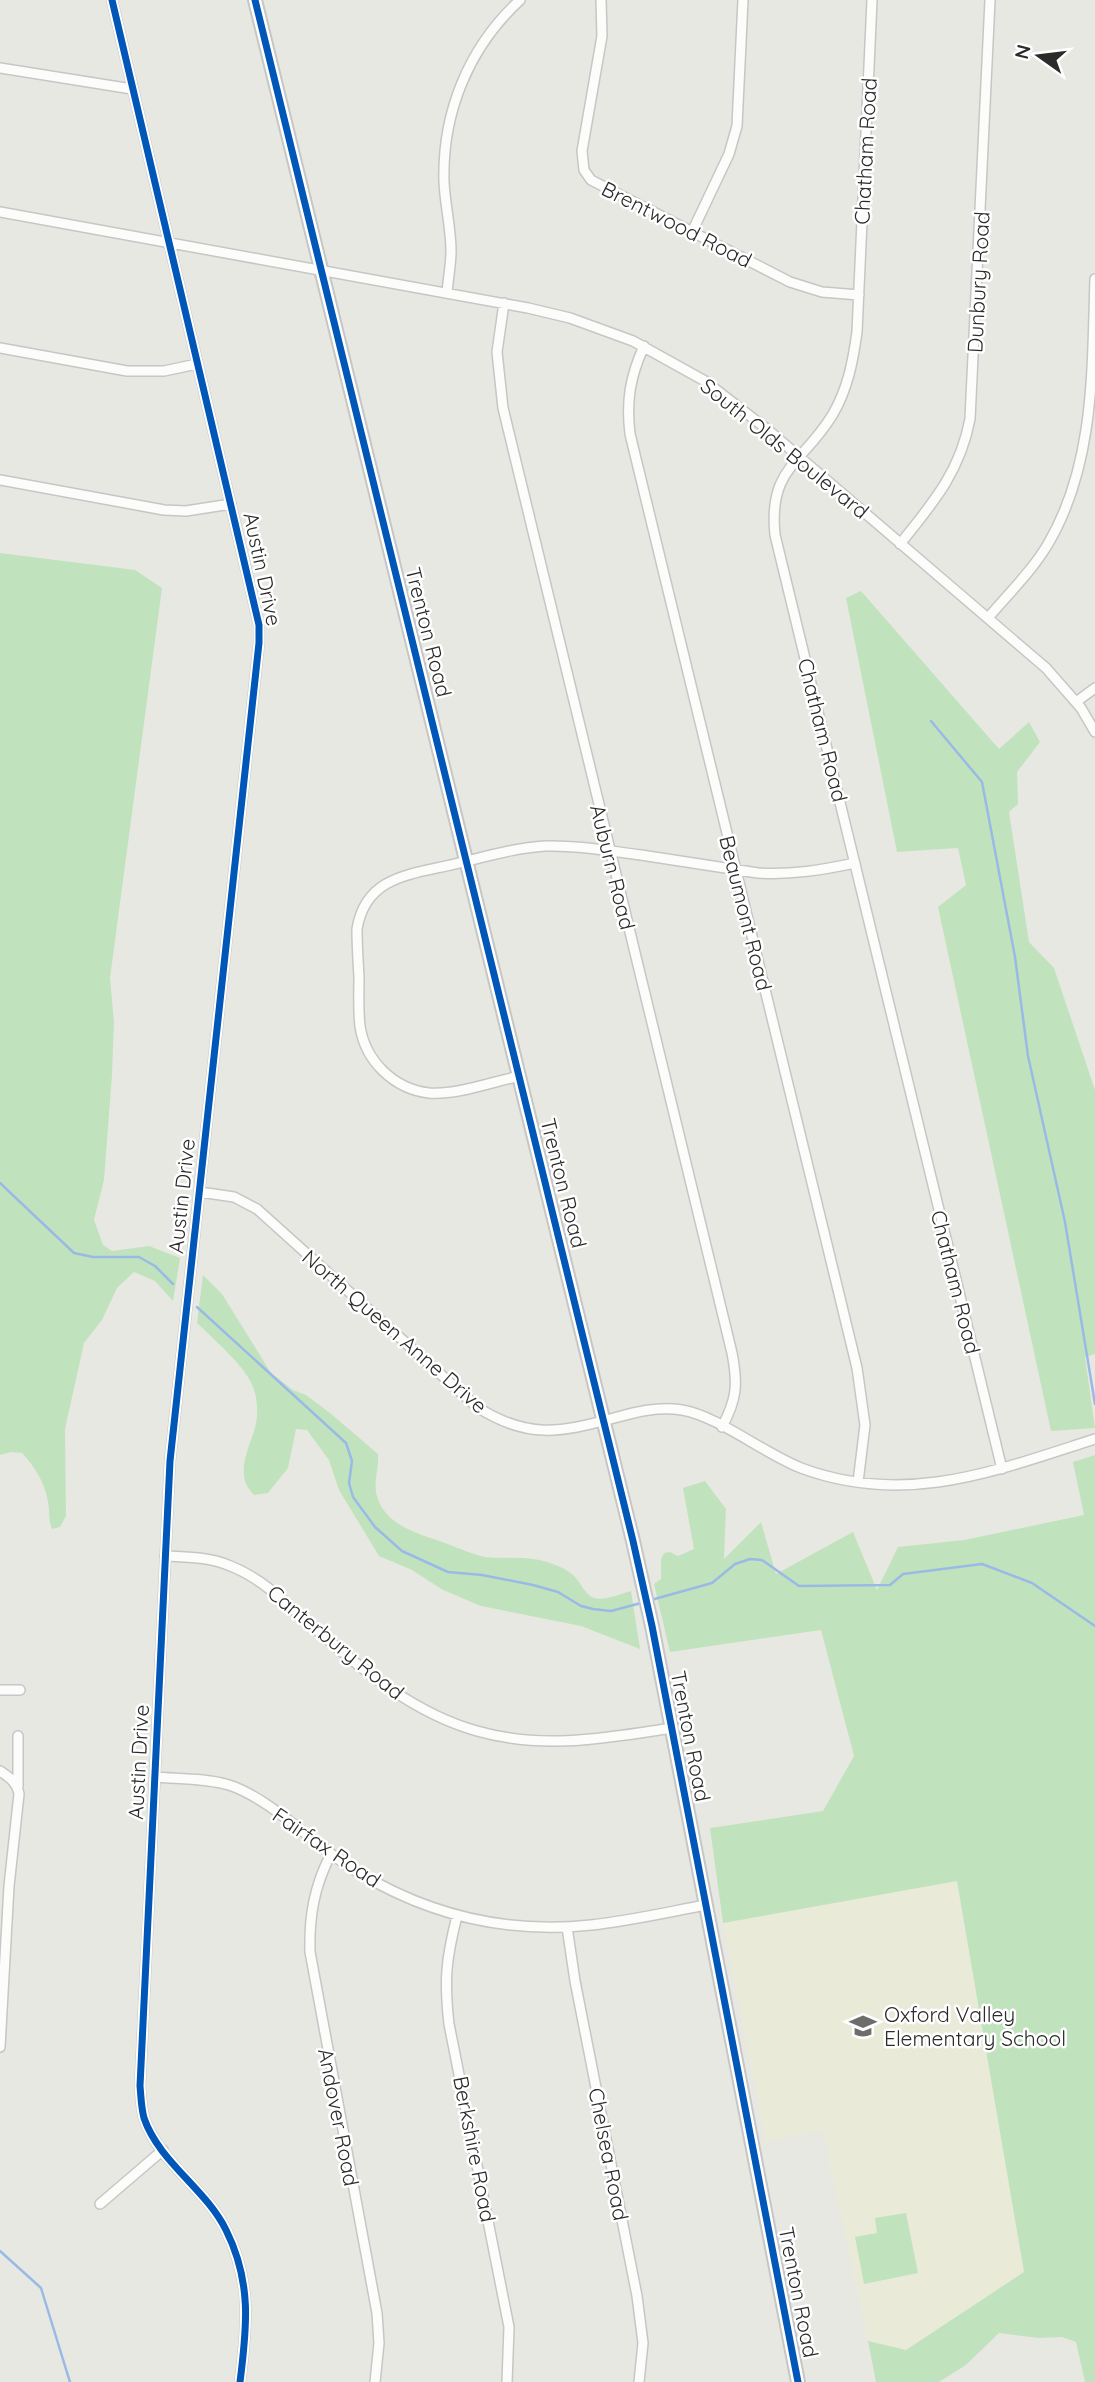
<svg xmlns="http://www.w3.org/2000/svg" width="1095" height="2382" viewBox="0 0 1095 2382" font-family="Quicksand,sans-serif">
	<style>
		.education { fill: #eaead8 }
		.green { fill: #c0e3bd }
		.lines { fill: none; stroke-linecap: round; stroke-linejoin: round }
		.stream { stroke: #9abae6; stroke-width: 2.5 }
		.minor-casing { stroke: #c6c6c6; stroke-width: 12 }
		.secondary-casing { stroke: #c6c6c6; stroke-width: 16 }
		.minor { stroke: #fcfcfb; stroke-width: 9 }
		.secondary { stroke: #fcfcfb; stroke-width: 12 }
		.cycleway-casing { stroke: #fff; stroke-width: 11 }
		.cycleway { stroke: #0057b8; stroke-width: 7 }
		.labels { text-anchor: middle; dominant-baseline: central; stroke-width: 5; stroke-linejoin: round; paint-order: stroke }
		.street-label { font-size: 21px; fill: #2b2b2b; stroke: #fff }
		.poi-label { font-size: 21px; fill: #2b2b2b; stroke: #fff; text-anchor: start }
	</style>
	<rect width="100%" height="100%" fill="#e8e8e2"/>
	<path class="education" d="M957,1880L1024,2272L906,2350L868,2341L823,2130L766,2143L723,1923Z"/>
	<path class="green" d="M0,553L135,570L162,588L110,978L114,1022L112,1075L104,1180L94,1220L103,1245L112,1251L149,1246L180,1258L173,1301L155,1281L134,1272L117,1288L102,1320L84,1343L65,1429L66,1516L60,1527L52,1529C48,1520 50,1511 48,1502C45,1483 35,1467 22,1453L11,1452L0,1455Z
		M861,591L999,749L1029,722L1040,742L1017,772L1018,804L1009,812L1029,942L1054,968L1095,1090V1354L1085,1357L1095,1428L1051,1431L938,907L966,885L958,848L897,852L846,598Z
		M203,1275L222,1294L271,1373L293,1390L306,1395L330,1413L378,1454C379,1469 373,1482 377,1496C385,1526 420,1534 445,1543C459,1548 471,1554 485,1557C505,1559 524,1556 544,1561C554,1564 565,1568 573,1575C580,1581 585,1595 594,1598C605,1601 620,1594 631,1591L640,1649L581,1626L481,1606L443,1590L412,1570L379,1556L339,1490L329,1460L307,1430L296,1429L288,1468L268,1493L254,1495C234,1476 248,1450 255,1428C258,1417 258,1401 254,1390C248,1368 214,1340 197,1323Z
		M1095,1455V2382H1085L1076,2342L1062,2337L1039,2338L999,2333L966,2365L939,2382H876L868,2341L906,2350L1024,2272L957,1881L723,1923L710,1828L823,1811L854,1756L821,1630L670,1652L654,1584L661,1579V1559L664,1553L670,1552L678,1556L694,1549L683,1488L705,1481L726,1509L724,1559L761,1522L776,1574L853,1532L877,1590L898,1547L964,1540L1084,1515L1073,1462Z
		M906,2213L918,2273L864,2284L855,2237L877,2233L875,2218Z"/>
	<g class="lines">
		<path class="stream" d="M931,721L982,782L1015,957L1028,1056L1065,1222L1095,1404
			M0,1183L74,1253L93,1257H139L155,1266L173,1284
			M197,1307L346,1443L352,1461L349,1483L353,1497L375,1527L402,1551L448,1572L482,1575L533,1585L558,1592L581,1606L593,1609L611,1611L641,1603
			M651,1600L712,1583L735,1564L750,1559L762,1560L799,1586L890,1585L903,1574L982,1564L1032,1583L1095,1626
			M0,2251L41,2288L70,2382"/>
		<g class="minor-casing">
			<path id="minor" d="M112,0L259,625V643L170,1461L140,2086C141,2096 141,2107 144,2118C159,2162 206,2189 226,2230C252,2282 247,2327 240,2382
				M601,0L602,36L582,151L584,170L591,180L790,282L822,292L859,295
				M872,0L857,332C853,361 848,388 833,414C803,464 768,467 775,535L1002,1469
				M0,68L132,89
				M0,212L528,308L570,318L633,341L705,381L768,430L1046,668L1081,708L1095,732
				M692,232L729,154L737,126L743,0
				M447,293C448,279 451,265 451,251C451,228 445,205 444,182C442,112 469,47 520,0
				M504,303L497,352L503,408L732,1353C738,1384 737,1399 722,1427
				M644,346C630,377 626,401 630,434L857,1368L865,1425L858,1482
				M0,348L127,371H164L197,364
				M0,480L164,510L186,511L231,504
				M900,544C933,503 960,472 970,419L990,0
				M988,618C1008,594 1032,571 1048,544C1095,464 1092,369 1095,279
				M1076,702L1095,688
				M520,1076C491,1082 458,1095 429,1093C394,1089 365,1061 360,1026C358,1010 359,994 359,977C358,961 357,945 357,929C365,880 404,875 446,866C478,859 512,848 545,846C578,845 609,851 641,855C680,861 719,867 758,873C792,875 822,870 855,863
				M200,1192L234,1197L257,1209L477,1407C527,1439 559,1433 614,1418C636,1412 658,1406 682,1410C718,1416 763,1453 801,1468C906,1507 995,1471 1095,1439
				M165,1556C186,1557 208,1557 228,1565C263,1578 289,1606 317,1630C364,1672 416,1714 477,1731C543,1750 606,1738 672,1728
				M0,1690H20
				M0,1771C9,1777 17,1782 19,1794L9,1886L0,2047
				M155,1777C179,1779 205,1778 229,1785C272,1799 316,1847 356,1871C428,1915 507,1934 591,1925C629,1921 668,1912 706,1905
				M18,1786V1736
				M331,1854C314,1886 309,1917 310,1952L377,2313L379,2343L375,2382
				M457,1916C446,1959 444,1980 449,2024L509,2327L507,2382
				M567,1927L575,1981L637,2296L643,2343L639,2382
				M100,2204L163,2150"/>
		</g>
		<g class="secondary-casing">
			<path id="secondary" d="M255,0L633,1541L652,1626L798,2382"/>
		</g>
		<use href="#minor" class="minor"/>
		<use href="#secondary" class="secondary"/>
		<g class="cycleway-casing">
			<path id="cycleway" d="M112,0L259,625V643L170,1461L140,2086C141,2096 141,2107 144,2118C159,2162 206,2189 226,2230C252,2282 247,2327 240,2382
				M255,0L633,1541L652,1626L798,2382"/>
		</g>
		<use href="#cycleway" class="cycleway"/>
	</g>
	<defs>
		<g id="school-bare" transform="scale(2.1)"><path d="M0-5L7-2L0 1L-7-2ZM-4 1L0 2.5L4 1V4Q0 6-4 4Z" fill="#6d6d6b" stroke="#fff" stroke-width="2.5" paint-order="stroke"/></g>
	</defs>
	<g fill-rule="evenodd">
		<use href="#school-bare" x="863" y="2026"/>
	</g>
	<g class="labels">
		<g class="street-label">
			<text transform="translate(865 151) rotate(-87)">Chatham Road</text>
			<text transform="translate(677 224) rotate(27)">Brentwood Road</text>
			<text transform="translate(978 282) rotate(-87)">Dunbury Road</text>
			<text transform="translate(785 448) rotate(39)">South Olds Boulevard</text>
			<text transform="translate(263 569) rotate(78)">Austin Drive</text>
			<text transform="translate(429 632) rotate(76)">Trenton Road</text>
			<text transform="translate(823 730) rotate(76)">Chatham Road</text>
			<text transform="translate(613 867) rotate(76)">Auburn Road</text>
			<text transform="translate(746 913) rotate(76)">Beaumont Road</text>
			<text transform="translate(564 1183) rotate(76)">Trenton Road</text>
			<text transform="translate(181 1196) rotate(-84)">Austin Drive</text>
			<text transform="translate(956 1282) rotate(76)">Chatham Road</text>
			<text transform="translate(395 1331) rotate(41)">North Queen Anne Drive</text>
			<text transform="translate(336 1642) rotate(39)">Canterbury Road</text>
			<text transform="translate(691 1736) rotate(79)">Trenton Road</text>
			<text transform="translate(138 1762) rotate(-87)">Austin Drive</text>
			<text transform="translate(327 1847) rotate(34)">Fairfax Road</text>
			<text transform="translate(339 2117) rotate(79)">Andover Road</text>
			<text transform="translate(475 2149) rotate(79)">Berkshire Road</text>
			<text transform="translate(609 2154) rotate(79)">Chelsea Road</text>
			<text transform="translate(799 2292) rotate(79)">Trenton Road</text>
		</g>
		<g class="poi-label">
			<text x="884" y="2014">Oxford Valley<tspan x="884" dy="24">Elementary School</tspan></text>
		</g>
	</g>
	<g transform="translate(1039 56) rotate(284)" stroke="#ffffff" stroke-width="5" paint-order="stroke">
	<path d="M0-5L12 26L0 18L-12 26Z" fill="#2b2b2b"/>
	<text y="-10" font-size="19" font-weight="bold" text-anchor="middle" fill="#2b2b2b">N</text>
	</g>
</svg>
